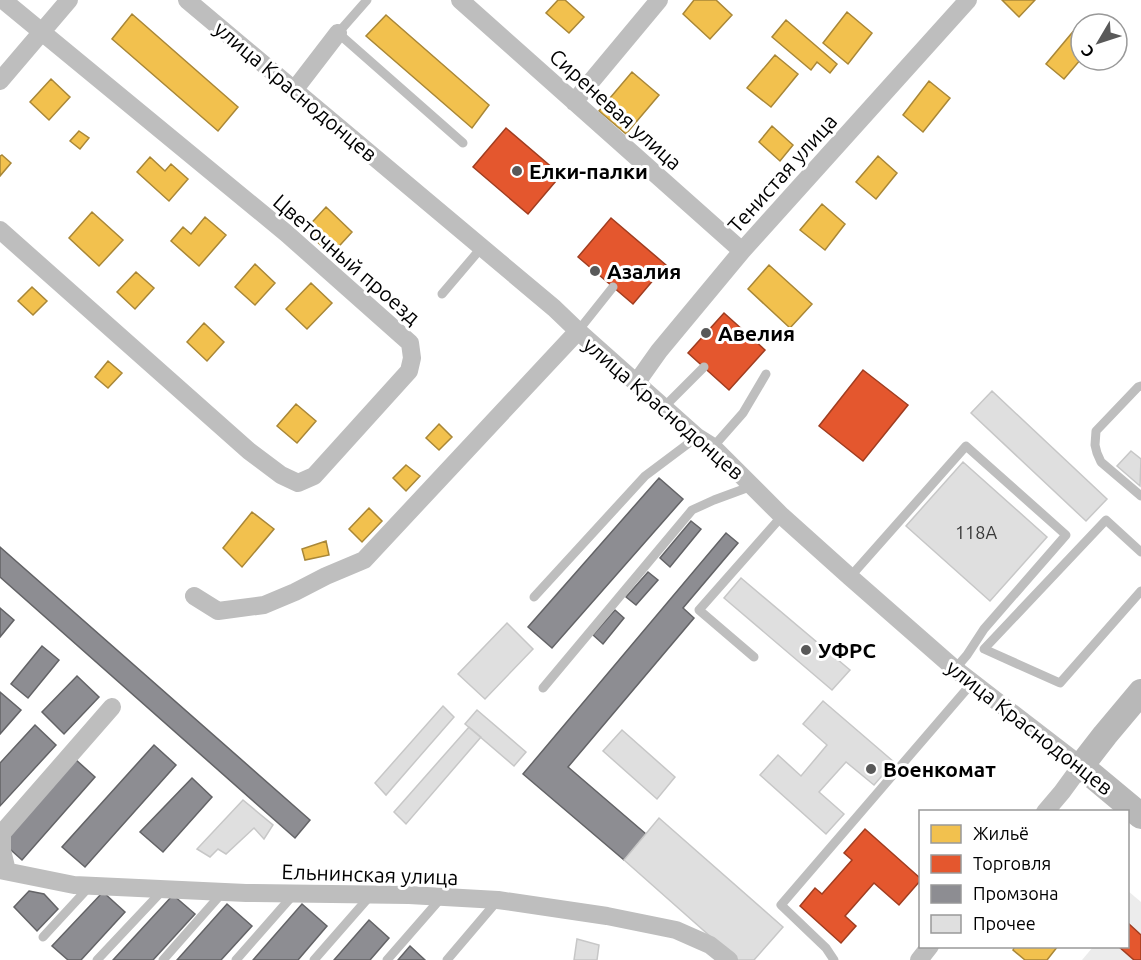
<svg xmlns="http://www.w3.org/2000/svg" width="1141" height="960" viewBox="0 0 1141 960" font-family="Ubuntu,sans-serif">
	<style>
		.green { fill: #ececec }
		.homes { fill: #f2c14e; stroke: #a98737; stroke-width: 1.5 }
		.shops { fill: #e4572e; stroke: #a03d20; stroke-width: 1.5 }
		.industry { fill: #8d8d92; stroke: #636366; stroke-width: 1.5 }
		.building { fill: #dfdfdf; stroke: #c7c7c7; stroke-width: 1.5 }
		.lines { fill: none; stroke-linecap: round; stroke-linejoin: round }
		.service { stroke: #bebebe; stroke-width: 9 }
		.minor { stroke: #bebebe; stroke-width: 18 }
		.secondary { stroke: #b8b8b8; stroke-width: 26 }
		.poi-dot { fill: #595959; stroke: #fff; stroke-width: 2 }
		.labels { text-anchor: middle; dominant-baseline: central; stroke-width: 6; stroke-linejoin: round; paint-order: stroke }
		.number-label { font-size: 18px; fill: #383838 }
		.street-label { font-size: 21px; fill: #000; stroke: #fff }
		.poi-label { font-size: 21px; font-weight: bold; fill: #000; stroke: #fff; text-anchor: start }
	</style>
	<rect width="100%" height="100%" fill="#fff"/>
	<path class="green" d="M1128,891L1141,902V960H1082L1093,947L1128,946Z"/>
	<path class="homes" d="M558,0H565L584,17L569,33L546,13Z
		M694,0H716L732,15L710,39L683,14Z
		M1002,0H1035L1019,17Z
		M847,12L872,33L848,64L823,43Z
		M132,14L238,107L218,131L112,39Z
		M386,15L489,105L472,128L366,36Z
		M786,20L837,64L830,73L817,62L811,70L772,37Z
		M1081,22L1084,24H1081V59L1064,79L1046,64Z
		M775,55L798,74L771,107L747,88Z
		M632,72L659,95L626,134L599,111Z
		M51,79L70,97L49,120L30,102Z
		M929,81L950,98L923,132L903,115Z
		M772,126L793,145L780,161L759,142Z
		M79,131L89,138L80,149L70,141Z
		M2,155L11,163L0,176V156Z
		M878,156L897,173L876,199L856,182Z
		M150,157L165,171L171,164L188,179L169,201L137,172Z
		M822,204L845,224L825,250L800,230Z
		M326,207L352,232L331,255L305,230Z
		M92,212L123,240L99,266L69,238Z
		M205,217L226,235L199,266L171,241L183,227L191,234Z
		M255,264L275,283L255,305L235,287Z
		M769,265L812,304L790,328L748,289Z
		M136,272L154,288L135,309L117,292Z
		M311,283L332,303L307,329L286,309Z
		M32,287L47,301L33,315L18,301Z
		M204,323L224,342L207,361L187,342Z
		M108,361L122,373L108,388L95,377Z
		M296,404L316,421L297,443L277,426Z
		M439,424L452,437L439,450L426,438Z
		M406,465L420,476L406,491L393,478Z
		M369,508L382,521L362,542L349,529Z
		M252,512L274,529L242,567L223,548Z
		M326,541L329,555L305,560L302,549Z
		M1015,946H1058L1047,960H1025L1013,950Z"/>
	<path class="shops" d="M506,128L561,175L528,214L473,167Z
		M611,218L666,265L633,304L578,257Z
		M724,313L765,350L729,390L688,353Z
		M863,370L908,405L863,461L819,426Z
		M865,829L920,878V881L899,905L874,883L845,916L856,926L841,943L800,906L815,888L822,894L852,860L844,853Z
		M1128,923L1141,935V960H1134L1118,946H1128Z"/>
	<path class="industry" d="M659,478L683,499L552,648L528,627Z
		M691,521L701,529L670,567L660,558Z
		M726,533L738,543L683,608L694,618L568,767L646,834L624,860L523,774Z
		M0,547L310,820L295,838L0,577Z
		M648,572L658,580L636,605L626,597Z
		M0,608L14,620L0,637Z
		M615,610L624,618L603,644L593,635Z
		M42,646L59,660L28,698L11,684Z
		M77,676L99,697L64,734L42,712Z
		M0,692L21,710L0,734Z
		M35,725L56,745L0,806V763Z
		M154,745L176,765L85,867L62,847Z
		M75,759L95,777L22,860L2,842Z
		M192,778L212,797L163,852L140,832Z
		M29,891L44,894L58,909L37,931L14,907Z
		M103,892L125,912L81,960H68L52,946Z
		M173,895L195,914L153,960H113Z
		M227,904L252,926L221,960H177Z
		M302,904L327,926L298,960H253Z
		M369,920L389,938L370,960H334Z
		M410,946L425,960H398Z"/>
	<path class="building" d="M992,391L1107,499L1086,521L971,413Z
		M1131,451L1141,459L1140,486L1117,466Z
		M963,462L1047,537L990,601L906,526Z
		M741,578L850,670L832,690L724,598Z
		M507,623L533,649L485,699L458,674Z
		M823,701L894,762L874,785L846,762L819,792L844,814L826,834L760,775L778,755L801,776L827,745L803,724Z
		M443,706L454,717L386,795L375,783Z
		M477,710L526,752L514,766L465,724Z
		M469,727L481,737L406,824L394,812Z
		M622,730L675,777L657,799L603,751Z
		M243,800L273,825L264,839L254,828L226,854L218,849L210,857L197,849Z
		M659,818L783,927L754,960H737L624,860Z
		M577,939L599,945L597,960H574Z"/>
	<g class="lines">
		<path class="service" d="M367,0L338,33L463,143
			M442,294L482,247
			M578,331L613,287
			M1141,386L1138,387L1096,431L1095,445L1097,453L1101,462L1141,496
			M664,407L704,367
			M713,447L743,413L766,374
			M1141,552L1106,520L984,649L1060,683L1141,591
			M850,577L966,446L1066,535L984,629L967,655L955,669
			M534,597L645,476L697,437
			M754,657L699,610L782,516
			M543,688L692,510L714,500L752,486
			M43,937L90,886
			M97,960L163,890
			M163,960L223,892
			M236,960L294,894
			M314,960L370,896
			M387,960L442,897
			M447,960L498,900
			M834,960L826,948L781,905L972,683"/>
		<path class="minor" d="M187,0L554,308L578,331L697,437L713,447L782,516L850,577L955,669L1081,766L1062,792L1045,812
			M460,0L742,251
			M0,81L69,0
			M295,89L338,33
			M574,102L659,0
			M0,230L249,451L281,475L298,483L314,476L409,371L412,358L410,343L286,233L3,0
			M637,382L659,351L742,251L968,0
			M194,596L218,611L264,605L295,592L326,576L364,560L578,331
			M0,870L74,885L246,893L409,895L498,900L607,916L676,930L710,945L729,960
			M7,871L2,850V833L112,707
			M919,960L930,946"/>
		<path class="secondary" d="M1141,692L1105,735L1081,766L1141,816"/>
	</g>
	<g class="poi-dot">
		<circle cx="517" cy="171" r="6"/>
		<circle cx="595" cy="271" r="6"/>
		<circle cx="706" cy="333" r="6"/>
		<circle cx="806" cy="650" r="6"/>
		<circle cx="871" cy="769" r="6"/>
	</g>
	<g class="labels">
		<g class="number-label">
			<text x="976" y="532">118А</text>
		</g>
		<g class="street-label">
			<text transform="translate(296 91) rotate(40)">улица Краснодонцев</text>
			<text transform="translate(616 109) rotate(42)">Сиреневая улица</text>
			<text transform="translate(782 173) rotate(-48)">Тенистая улица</text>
			<text transform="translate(347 259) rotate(41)">Цветочный проезд</text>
			<text transform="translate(664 408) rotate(41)">улица Краснодонцев</text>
			<text transform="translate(1030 727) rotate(38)">улица Краснодонцев</text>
			<text transform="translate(370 874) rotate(2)">Ельнинская улица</text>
		</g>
		<g class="poi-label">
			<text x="529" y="171">Елки-палки</text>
			<text x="607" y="271">Азалия</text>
			<text x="718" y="333">Авелия</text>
			<text x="818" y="650">УФРС</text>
			<text x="883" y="769">Военкомат</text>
		</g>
	</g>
	<rect x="919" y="810" width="210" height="138" fill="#ffffff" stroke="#999999" stroke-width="1.5"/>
	<rect x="931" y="825" width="30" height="18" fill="#f2c14e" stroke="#999999" stroke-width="1.5"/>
	<text x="973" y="840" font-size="18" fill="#000000">Жильё</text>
	<rect x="931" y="855" width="30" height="18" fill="#e4572e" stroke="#999999" stroke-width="1.5"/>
	<text x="973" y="870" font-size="18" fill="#000000">Торговля</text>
	<rect x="931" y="885" width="30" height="18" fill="#8d8d92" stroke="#999999" stroke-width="1.5"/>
	<text x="973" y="900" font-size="18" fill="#000000">Промзона</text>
	<rect x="931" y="915" width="30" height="18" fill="#dfdfdf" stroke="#999999" stroke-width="1.5"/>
	<text x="973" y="930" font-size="18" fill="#000000">Прочее</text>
	<g transform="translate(1099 42) rotate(231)"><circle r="28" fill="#ffffff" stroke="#999999" stroke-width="1.5"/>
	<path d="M0-4.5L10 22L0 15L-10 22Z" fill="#595959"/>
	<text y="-9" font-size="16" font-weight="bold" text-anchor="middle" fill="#000000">С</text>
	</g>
</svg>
